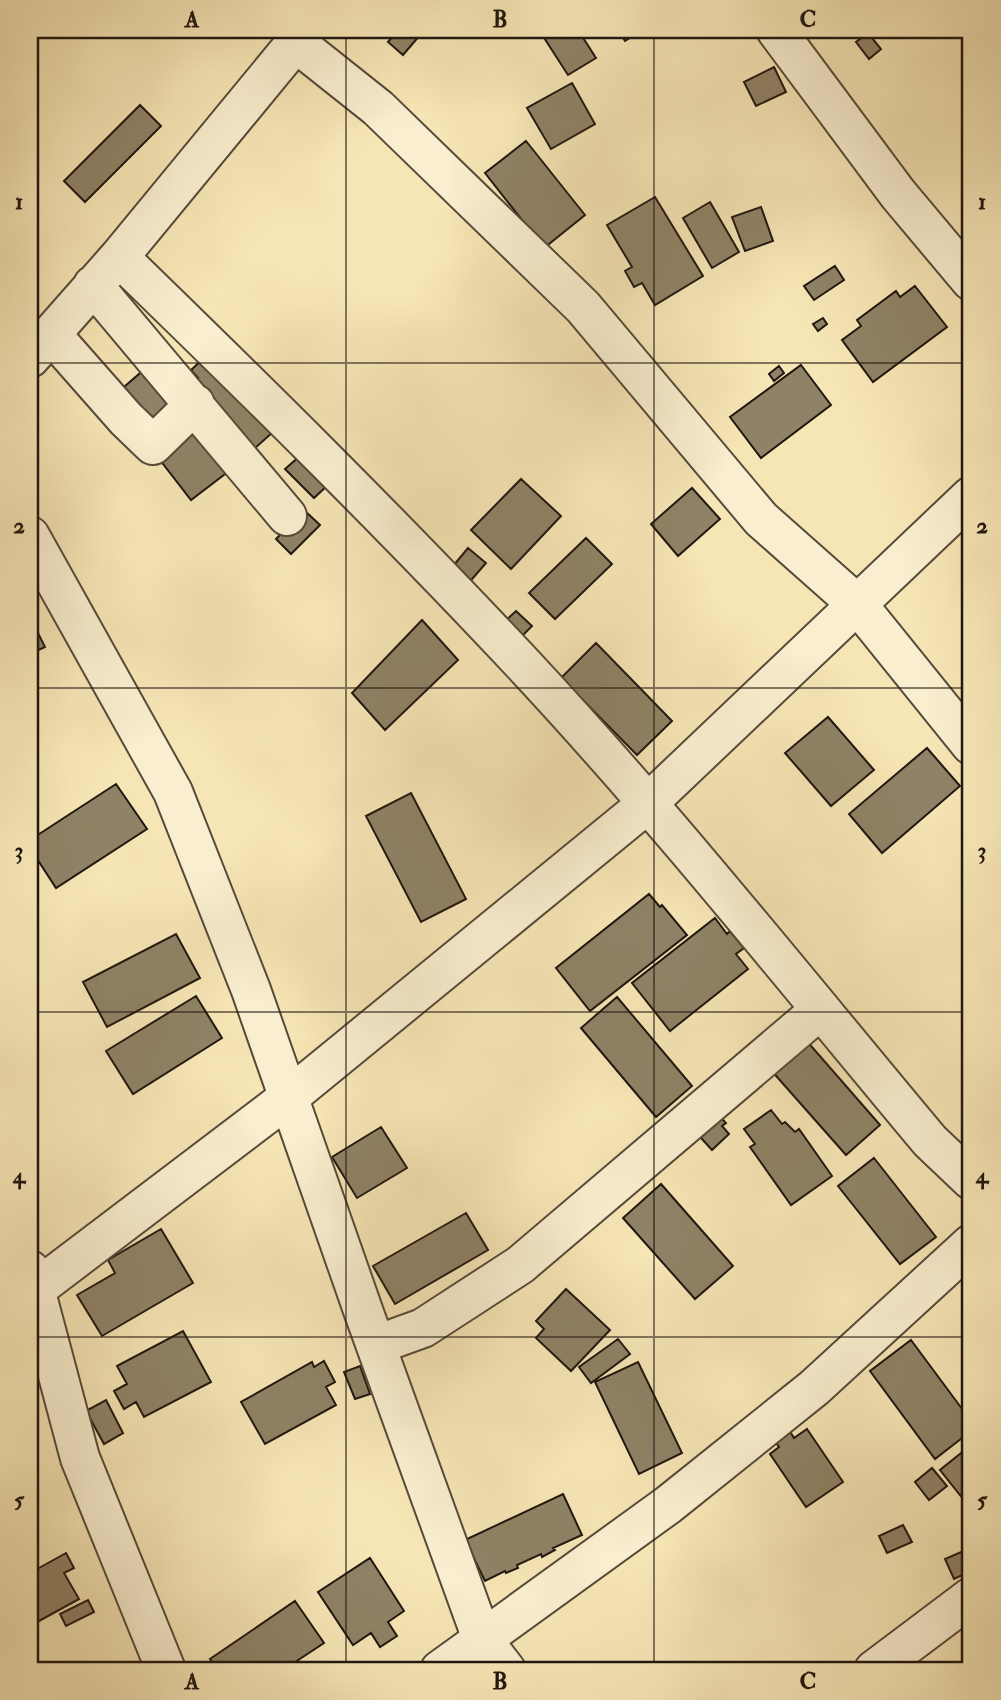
<svg xmlns="http://www.w3.org/2000/svg" width="1001" height="1700" viewBox="0 0 1001 1700" font-family="'IM FELL Double Pica',serif">
	<style>
		.building { fill: #8f8266; stroke: #201710; stroke-width: 2 }
		.lines { fill: none; stroke-linecap: round; stroke-linejoin: round }
		.minor-casing { stroke: #564a39; stroke-width: 42 }
		.minor { stroke: #f9eecf; stroke-width: 38 }
		.grid { fill: none; stroke: #201710; stroke-width: 2; stroke-opacity: 0.55 }
		.neatline { fill: none; stroke: #201710; stroke-width: 2.5 }
		.grid-label { font-size: 23px; text-anchor: middle; font-weight: bold; fill: #201710 }
	</style>
	<rect width="100%" height="100%" fill="#f6e5b5"/>
	<filter id="stains"><feTurbulence type="fractalNoise" baseFrequency=".00286" numOctaves="4"/><feColorMatrix values="0 0 0 0 .2 0 0 0 0 .09 0 0 0 0 .02 0 0 0 .5 -.17"/></filter>
	<radialGradient id="worn" r=".72"><stop offset=".6" stop-color="#630" stop-opacity="0"/><stop offset="1" stop-color="#630" stop-opacity=".3"/></radialGradient>
	<path class="building" d="M398,30H414L420,35L403,55L388,42Z
		M539,30H578L596,58L568,75Z
		M618,30H643L625,41Z
		M868,33L881,49L869,59L856,42Z
		M774,67L786,92L756,106L744,82Z
		M572,83L595,124L551,149L527,108Z
		M140,105L161,126L85,202L64,181Z
		M526,141L585,215L544,248L485,173Z
		M655,197L703,276L655,305L642,283L634,287L625,271L632,267L607,225Z
		M710,202L739,252L712,268L683,218Z
		M761,207L773,241L745,251L732,217Z
		M835,266L844,280L814,300L804,286Z
		M915,286L947,327L873,382L842,340L861,326L857,320L896,291L900,297Z
		M823,318L827,324L818,331L813,324Z
		M204,358L273,432L254,449L192,383L198,378L191,370Z
		M801,365L831,405L761,458L730,417Z
		M779,366L784,373L774,381L769,374Z
		M147,367L183,408L152,434L117,393Z
		M192,418L229,471L191,500L160,460Z
		M301,455L329,484L314,498L285,469Z
		M521,479L561,516L511,569L471,530Z
		M692,488L720,519L678,556L651,524Z
		M304,510L320,525L291,554L276,539Z
		M586,538L612,564L555,619L529,593Z
		M468,548L486,563L466,586L449,571Z
		M516,611L532,626L518,640L502,624Z
		M30,617L45,647L30,654Z
		M422,620L458,660L385,730L352,693Z
		M596,643L672,721L637,755L561,678Z
		M828,717L874,770L831,806L785,753Z
		M927,748L960,786L882,853L849,814Z
		M116,784L147,829L56,888L30,848V840Z
		M411,793L466,899L421,922L366,816Z
		M649,894L660,907L662,905L687,935L590,1011L556,968Z
		M715,918L727,934L730,931L744,948L736,954L748,969L670,1031L632,983Z
		M176,934L200,978L107,1027L83,982Z
		M196,996L222,1038L133,1094L106,1051Z
		M617,997L692,1086L656,1117L581,1028Z
		M805,1039L880,1125L846,1155L770,1069Z
		M713,1109L726,1123L722,1126L729,1134L712,1150L692,1128Z
		M771,1110L782,1124L785,1122L795,1132L799,1129L832,1176L791,1205L750,1147L755,1144L744,1129Z
		M381,1127L407,1168L357,1198L332,1157Z
		M874,1158L936,1237L900,1264L838,1186Z
		M661,1184L733,1266L695,1299L623,1218Z
		M466,1213L488,1250L395,1304L373,1266Z
		M161,1229L193,1283L102,1336L77,1295L115,1273L108,1260Z
		M566,1289L610,1330L571,1371L536,1338L544,1329L536,1321Z
		M183,1331L211,1382L144,1417L136,1402L124,1409L114,1391L127,1384L117,1366Z
		M618,1339L630,1354L591,1383L579,1367Z
		M911,1340L971,1421V1431L935,1459L870,1371Z
		M324,1361L335,1382L326,1387L336,1405L265,1444L241,1402L312,1362L314,1367Z
		M638,1362L682,1453L639,1474L595,1382Z
		M360,1366L370,1394L355,1399L344,1372Z
		M106,1400L123,1433L104,1444L86,1411Z
		M807,1429L843,1482L806,1507L770,1454L779,1447L774,1440L789,1430L794,1438Z
		M971,1445V1509L940,1470Z
		M932,1468L947,1486L929,1500L915,1482Z
		M563,1494L582,1535L553,1548L555,1550L542,1557L541,1554L517,1565L518,1568L506,1573L505,1571L485,1581L465,1540Z
		M903,1525L912,1542L887,1553L879,1536Z
		M968,1549L971,1556V1571L954,1579L945,1559Z
		M66,1553L74,1568L64,1573L79,1599L30,1626V1573Z
		M370,1558L404,1611L388,1622L397,1636L380,1647L371,1633L353,1645L318,1592Z
		M88,1600L94,1612L66,1626L60,1614Z
		M295,1601L324,1643L283,1670H218L210,1659Z"/>
	<g class="lines">
		<g class="minor-casing">
			<path id="minor" d="M776,30L898,194L971,281
				M295,42L378,108L583,307L761,519L858,605L971,745
				M119,257C256,390 392,524 523,664C665,816 796,981 930,1141L971,1180
				M93,285L287,516
				M52,335L126,419L153,445L195,404
				M30,358L119,257L306,30
				M30,536L173,792L251,990L364,1313L482,1639L506,1670
				M30,1270L80,1458L166,1670
				M36,1289L289,1097L647,804L971,496
				M376,1345L423,1328L520,1265L820,1010
				M440,1670L668,1505L814,1388L971,1244
				M874,1670L971,1597"/>
		</g>
		<use href="#minor" class="minor"/>
	</g>
	<path class="grid" d="M346,30V1670M654,30V1670M30,363H971M30,688H971M30,1012H971M30,1337H971"/>
	<rect width="1001" height="1700" fill="none" stroke="#f6e5b5" stroke-width="77"/>
	<rect x="38" y="38" width="924" height="1624" class="neatline"/>
	<g class="grid-label">
		<text x="192" y="27">A</text>
		<text x="500" y="27">B</text>
		<text x="808" y="27">C</text>
		<text x="19" y="209">1</text>
		<text x="982" y="209">1</text>
		<text x="19" y="533">2</text>
		<text x="982" y="533">2</text>
		<text x="19" y="858">3</text>
		<text x="982" y="858">3</text>
		<text x="19" y="1183">4</text>
		<text x="982" y="1183">4</text>
		<text x="19" y="1507">5</text>
		<text x="982" y="1507">5</text>
		<text x="192" y="1689">A</text>
		<text x="500" y="1689">B</text>
		<text x="808" y="1689">C</text>
	</g>
	<rect width="100%" height="100%" filter="url(#stains)"/>
	<rect width="100%" height="100%" fill="url(#worn)"/>
</svg>
